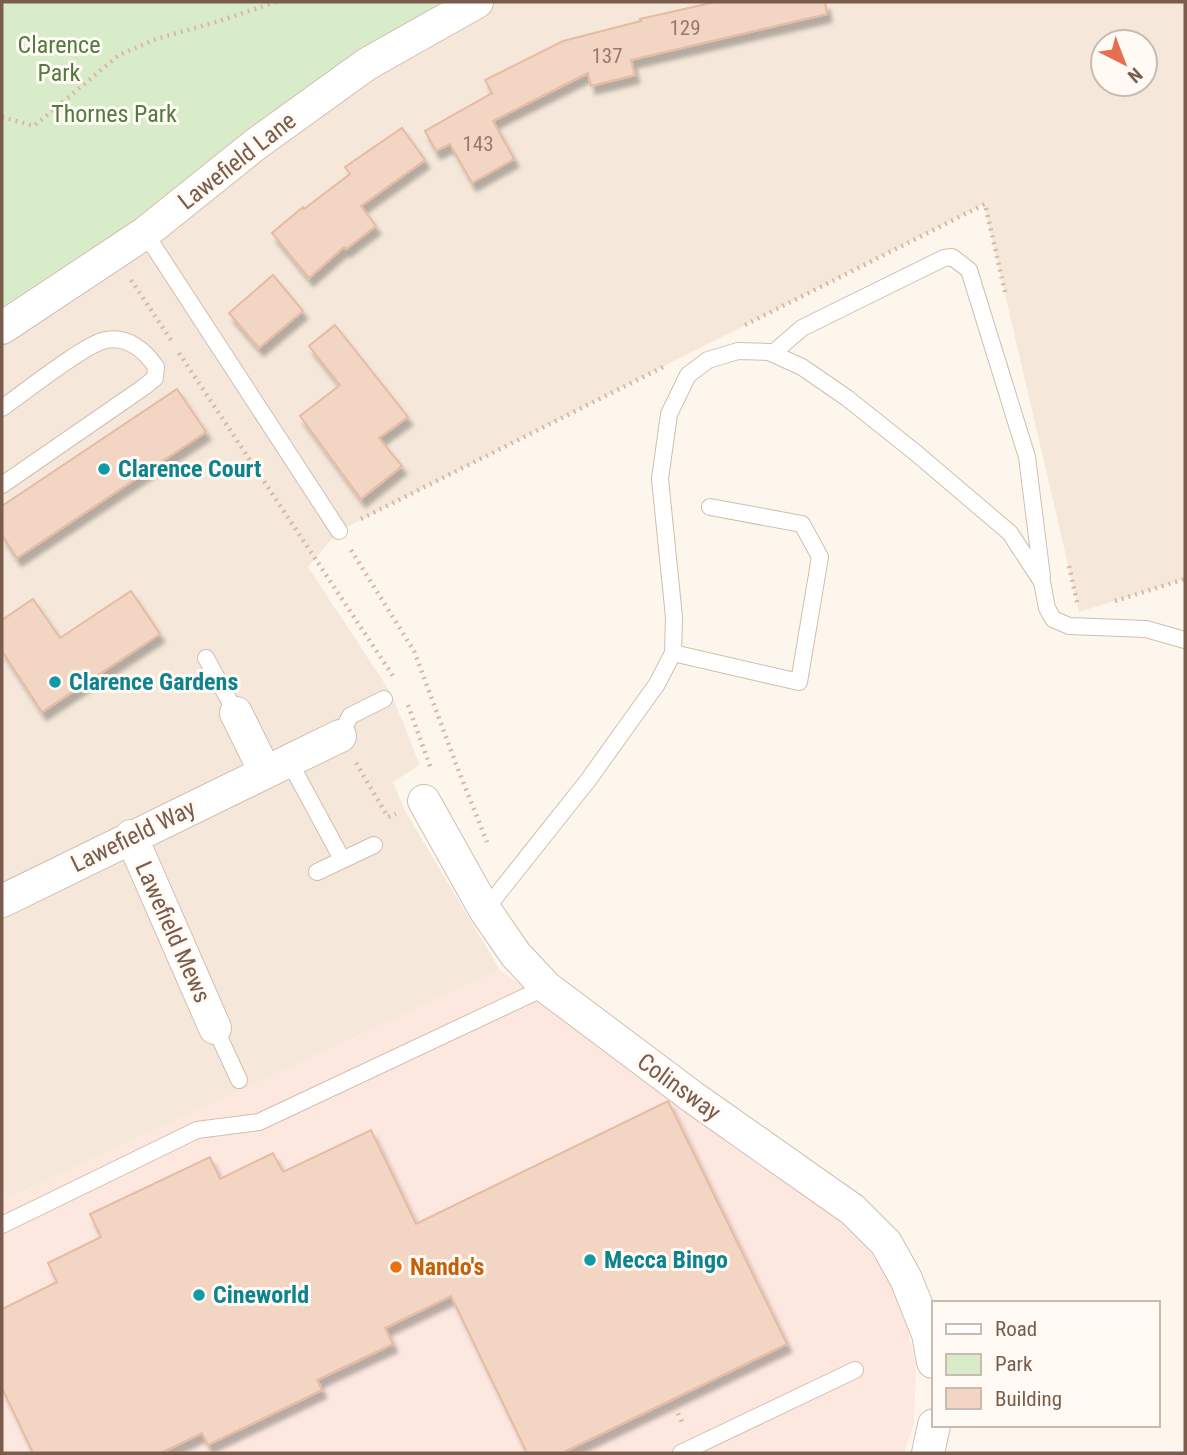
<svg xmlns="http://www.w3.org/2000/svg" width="1187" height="1455" viewBox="0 0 1187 1455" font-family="'Roboto Condensed',sans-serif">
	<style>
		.residential { fill: #f5e8da; fill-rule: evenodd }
		.commercial { fill: #fde8e0 }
		.green { fill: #d8ecc9 }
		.building { fill: #f3d5c3; stroke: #e6bba3; stroke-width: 2; filter: url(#shadow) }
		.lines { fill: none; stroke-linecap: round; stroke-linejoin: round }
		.lane-casing { stroke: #d1beb0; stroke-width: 18 }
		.street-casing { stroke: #d1beb0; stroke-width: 34 }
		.path { stroke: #d9b8a5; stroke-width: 4.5; stroke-dasharray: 2 5; stroke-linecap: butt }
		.lane { stroke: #fff; stroke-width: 16 }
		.street { stroke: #fff; stroke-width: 32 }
		.culture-dot { fill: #0f9aa8; stroke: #fffaf3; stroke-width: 2.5 }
		.food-dot { fill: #e8710a; stroke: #fffaf3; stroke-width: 2.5 }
		.labels { text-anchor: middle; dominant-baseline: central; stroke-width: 6; stroke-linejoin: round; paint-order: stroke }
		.number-label { font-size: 21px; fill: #987a6a }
		.park-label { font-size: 24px; fill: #537a41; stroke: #fffaf3 }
		.street-label { font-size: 24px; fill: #7a5c4d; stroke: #fffaf3 }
		.culture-label { font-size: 24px; font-weight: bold; fill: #0d838f; stroke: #fffaf3; text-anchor: start }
		.food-label { font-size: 24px; font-weight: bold; fill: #c56008; stroke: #fffaf3; text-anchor: start }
	</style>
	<defs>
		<filter id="shadow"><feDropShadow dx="4.5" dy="8" stdDeviation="2" flood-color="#0004"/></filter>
	</defs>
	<rect width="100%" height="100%" fill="#fdf6ec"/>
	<path class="residential" d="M477,2H1185V579L1079,612L984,204L339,531L308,567L391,693L420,765L393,782L405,811L500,970L2,1201V328ZM1103,42H1145V84H1103Z"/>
	<path class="commercial" d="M500,970L816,1200L863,1241L900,1294L916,1366L914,1423L904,1453H2V1201Z"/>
	<path class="green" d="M2,2H477L2,328Z"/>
	<path class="building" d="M715,2H825L827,14L631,60L635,75L591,86L588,73L493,121L514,159L472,183L450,144L436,151L425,131L492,93L485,80L563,41L641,21L640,19Z
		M402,128L425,160L361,206L376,226L346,249L344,247L309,278L272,233L303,207L304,209L350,174L345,167Z
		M273,275L303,311L259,348L229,313Z
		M335,325L408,417L379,438L402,466L361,499L300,416L340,385L309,346Z
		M177,389L206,432L17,558L2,535V506Z
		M131,591L160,634L42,712L2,651V620L33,599L60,638Z
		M668,1101L787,1344L562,1453H527L451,1296L385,1328L393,1344L317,1380L322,1390L208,1445L202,1433L161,1453H33L2,1388V1309L57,1282L48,1263L101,1237L90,1214L210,1157L220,1179L273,1153L283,1172L371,1130L416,1224Z"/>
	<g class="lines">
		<g class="lane-casing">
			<path id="lane" d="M145,233L339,531
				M773,353L802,328L944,258L952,257L969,270L1027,457L1042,577
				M2,408C22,394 86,343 106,340C128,336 145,351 156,367L155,378L144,387L2,485
				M673,653L799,682L820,557L802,524L710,507
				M206,658L236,713
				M340,736L350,716L384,699
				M289,761L342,859
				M317,872L374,845
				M485,910L589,779L657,684L673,653L674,617L660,479L669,414L688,375L708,360L738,351L769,352L802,367L847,398L916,453L1010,533L1042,582L1047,608L1053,619L1069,626L1146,629L1185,640
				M215,1028L239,1080
				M2,1225L197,1130L259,1122L546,987
				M681,1453L855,1370"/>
		</g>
		<g class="street-casing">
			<path id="street" d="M2,328L145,233L256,144L367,64L477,2
				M236,713L265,772
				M424,801L485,910L516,955L546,987L694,1098L853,1210L886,1243L906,1279L928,1334L933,1362
				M131,836L215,1028
				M2,901L340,736
				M928,1453L934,1425"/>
		</g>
		<path class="path" d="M2,117L34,126L119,55L156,39L216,22L276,2
			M131,280L173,343
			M745,325L985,204L1005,292
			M179,353L393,676
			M361,519L663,367
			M351,550L414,651L456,764L487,842
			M1069,566L1077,602
			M1115,601L1185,579
			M408,705L431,769
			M356,763L388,817L396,814
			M675,1407L683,1424"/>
		<use href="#lane" class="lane"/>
		<use href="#street" class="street"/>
	</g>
	<g class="culture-dot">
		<circle cx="104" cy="469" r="7"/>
		<circle cx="55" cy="682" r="7"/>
		<circle cx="590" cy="1260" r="7"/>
		<circle cx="199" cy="1295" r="7"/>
	</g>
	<circle class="food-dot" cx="396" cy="1267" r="7"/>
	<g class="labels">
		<g class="number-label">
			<text x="685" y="28">129</text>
			<text x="607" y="56">137</text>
			<text x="478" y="144">143</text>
		</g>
		<g class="park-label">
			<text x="59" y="45">Clarence<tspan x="59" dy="28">Park</tspan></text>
			<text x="114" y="114">Thornes Park</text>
		</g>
		<g class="street-label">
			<text transform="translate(237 161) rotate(-38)">Lawefield Lane</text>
			<text transform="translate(133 836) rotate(-26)">Lawefield Way</text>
			<text transform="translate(173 932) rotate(66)">Lawefield Mews</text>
			<text transform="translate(679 1087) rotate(36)">Colinsway</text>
		</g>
		<g class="culture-label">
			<text x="118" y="469">Clarence Court</text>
			<text x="69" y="682">Clarence Gardens</text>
			<text x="604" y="1260">Mecca Bingo</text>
			<text x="213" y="1295">Cineworld</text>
		</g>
		<g class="food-label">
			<text x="410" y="1267">Nando's</text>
		</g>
	</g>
	<rect width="1187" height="1455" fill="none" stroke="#7a5c4d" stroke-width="7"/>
	<rect x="932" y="1301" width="228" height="126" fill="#fffaf3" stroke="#cabbb1" stroke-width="2"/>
	<rect x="946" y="1324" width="35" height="10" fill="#ffffff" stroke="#cabbb1" stroke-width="2"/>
	<text x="995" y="1336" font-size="21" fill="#7a5c4d">Road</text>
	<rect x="946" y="1354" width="35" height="21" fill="#d8ecc9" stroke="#cabbb1" stroke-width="2"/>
	<text x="995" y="1371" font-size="21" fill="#7a5c4d">Park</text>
	<rect x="946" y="1388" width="35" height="21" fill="#f3d5c3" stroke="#cabbb1" stroke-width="2"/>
	<text x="995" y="1406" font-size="21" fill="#7a5c4d">Building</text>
	<g transform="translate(1124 63) rotate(138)"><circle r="33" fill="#fffaf3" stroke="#cabbb1" stroke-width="2"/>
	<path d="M0-5L12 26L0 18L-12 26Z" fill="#e76f51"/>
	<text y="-10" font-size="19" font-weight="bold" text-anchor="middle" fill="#7a5c4d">N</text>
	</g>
</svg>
